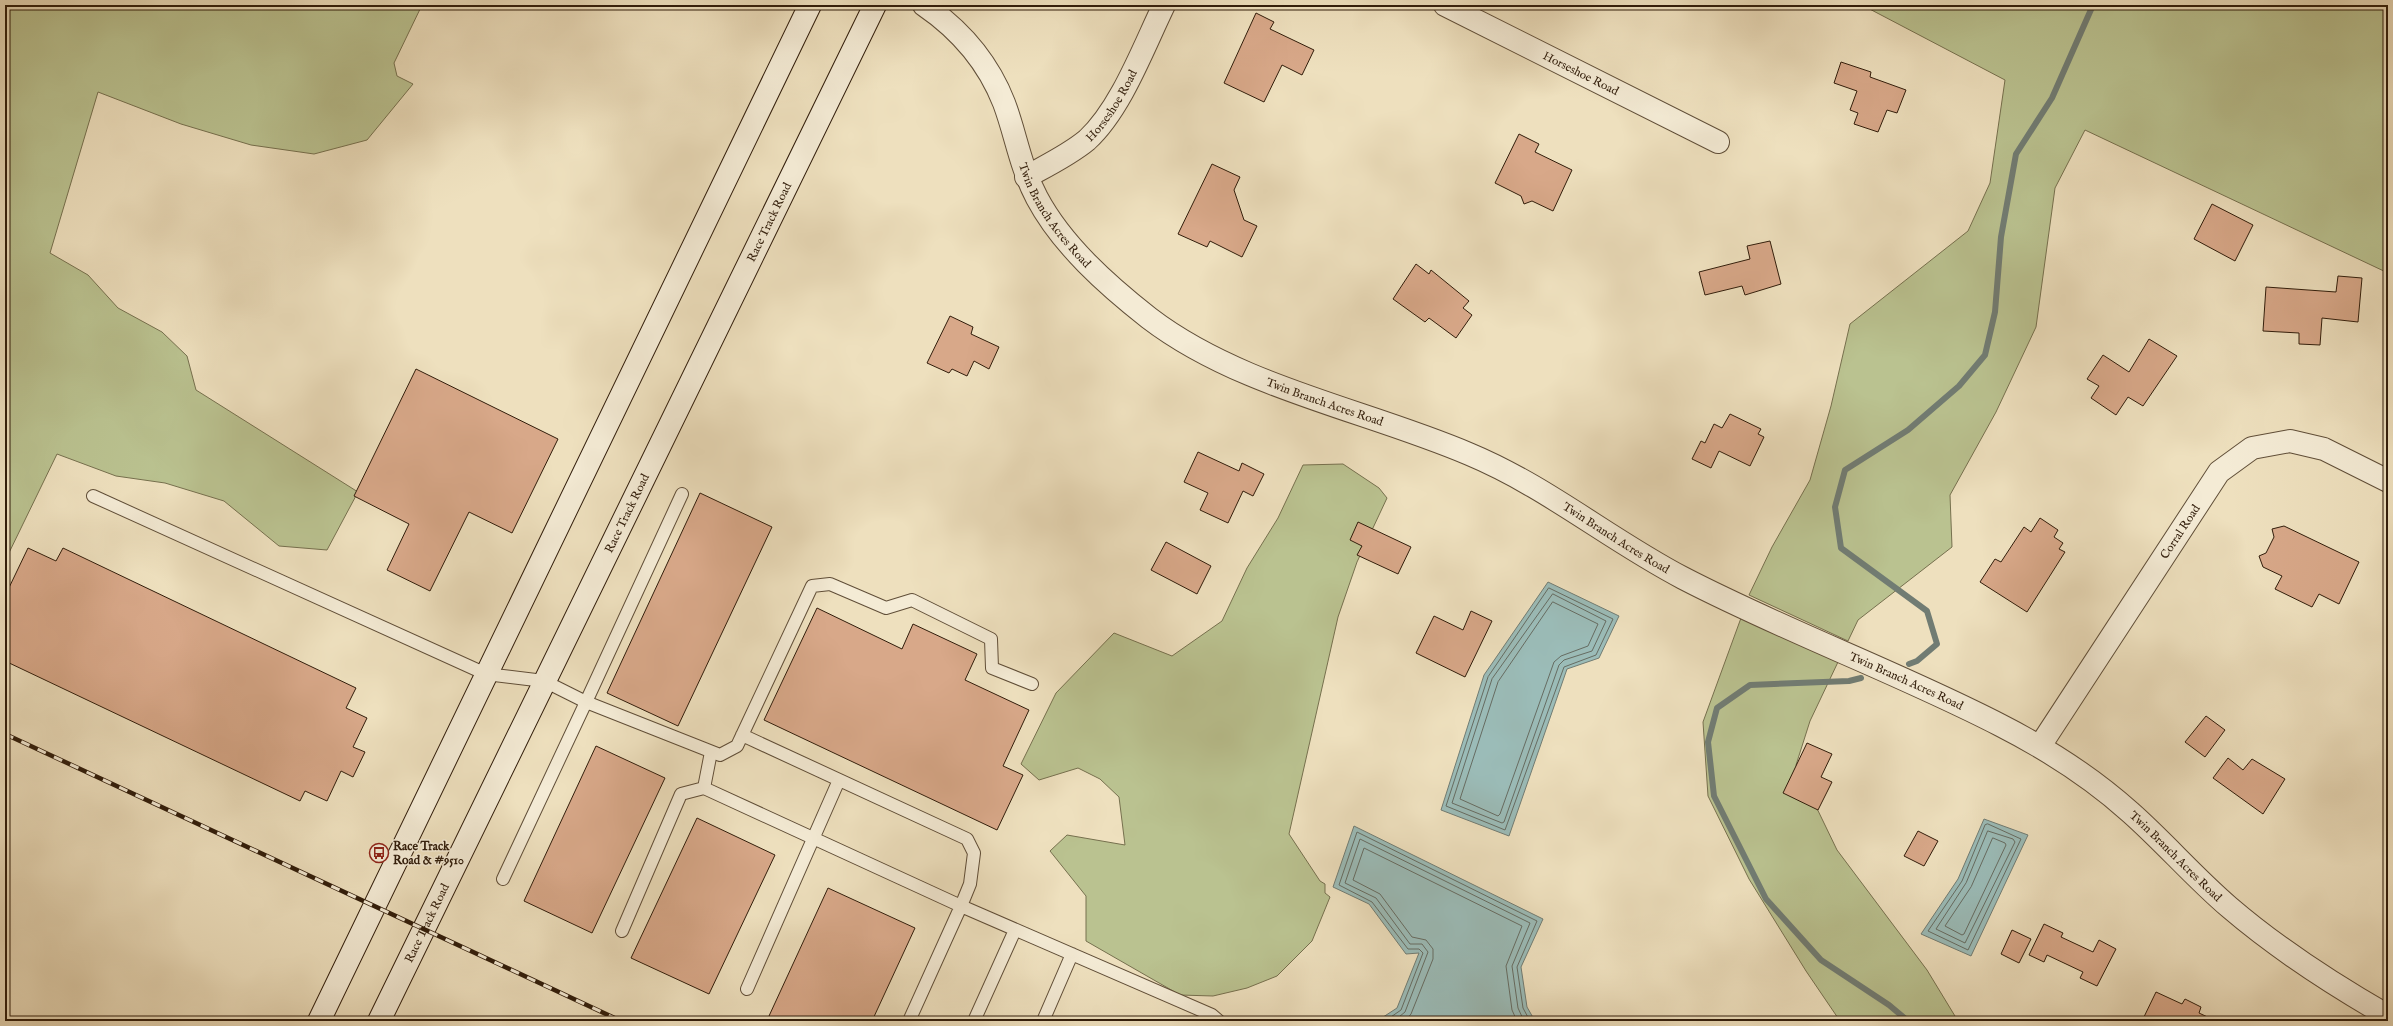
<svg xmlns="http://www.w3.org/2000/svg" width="2393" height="1026" viewBox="0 0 2393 1026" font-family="'IM FELL English',serif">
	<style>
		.green { fill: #bac290; stroke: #76704e }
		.water { fill: #9bbcb8; stroke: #717c73 }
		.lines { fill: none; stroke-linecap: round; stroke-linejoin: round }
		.shore { stroke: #666c62; stroke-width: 1 }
		.stream { stroke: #717c73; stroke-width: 6 }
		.building { fill: #d8a889; stroke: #311d0b }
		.service-casing { stroke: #604e38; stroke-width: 14 }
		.minor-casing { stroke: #604e38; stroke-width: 24 }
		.tertiary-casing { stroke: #604e38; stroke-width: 24 }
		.secondary-casing { stroke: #311d0b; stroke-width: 24 }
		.service { stroke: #f4ebd5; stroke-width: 12 }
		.minor { stroke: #f4ebd5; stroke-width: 22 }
		.tertiary { stroke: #f4ebd5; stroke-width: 22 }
		.secondary { stroke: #f4ebd5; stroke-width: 22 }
		.rail-casing { stroke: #311d0b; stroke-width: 4.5 }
		.rail { stroke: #f4ebd5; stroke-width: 3; stroke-dasharray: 9; stroke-linecap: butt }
		.labels { text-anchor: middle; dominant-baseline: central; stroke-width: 3; stroke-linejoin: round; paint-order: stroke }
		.street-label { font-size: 12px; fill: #311d0b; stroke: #f4ebd5 }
		.poi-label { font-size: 12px; font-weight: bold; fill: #311d0b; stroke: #f4ebd5; text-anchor: start }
	</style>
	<rect width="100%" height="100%" fill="#eee0be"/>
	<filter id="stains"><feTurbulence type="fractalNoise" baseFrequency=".005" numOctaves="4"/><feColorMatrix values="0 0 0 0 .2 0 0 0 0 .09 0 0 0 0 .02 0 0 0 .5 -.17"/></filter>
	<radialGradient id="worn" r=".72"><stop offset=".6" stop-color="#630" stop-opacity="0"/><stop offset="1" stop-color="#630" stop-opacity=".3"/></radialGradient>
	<path class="green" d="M5,5H422L394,63L397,76L413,84L367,140L314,154L251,145L181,124L98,92L50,253L88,275L118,308L162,332L187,356L196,390L358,492L327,550L279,546L224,501L165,483L116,476L57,454L5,561Z
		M1862,5H2388V273L2085,130L2055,188L2036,327L1996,412L1950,495L1952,547L1858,620L1848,641L1749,595L1772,547L1810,480L1831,406L1850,324L1968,231L1990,183L2005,80Z
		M1343,464L1379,488L1387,498L1357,562L1338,617L1289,834L1320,881L1325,884V893L1330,897L1312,941L1277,976L1247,988L1213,996L1180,995L1086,941V896L1050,851L1067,835L1125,845L1119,797L1100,779L1078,768L1039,780L1021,764L1056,693L1114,633L1172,656L1222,621L1247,568L1278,518L1303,465Z
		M1741,618L1838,662L1810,721L1796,765L1837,850L1927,970L1958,1021H1840L1806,971L1749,879L1708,796L1703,722Z"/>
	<path class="water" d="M1548,582L1619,616L1599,658L1567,669L1509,836L1441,810L1484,675Z
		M1984,819L2028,835L1971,956L1921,934L1958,879Z
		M1354,826L1543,919L1521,967L1527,1007L1535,1021H1377L1397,1008L1419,953L1406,954L1369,904L1333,887Z"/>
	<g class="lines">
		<path class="shore" d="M1549,588L1613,619L1596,655L1564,667L1505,830L1446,806L1488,677Z
			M1553,594L1606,621L1592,651L1564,660L1559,665L1504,822L1502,823L1452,803L1492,679Z
			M1553,602L1598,624L1588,646L1561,656L1554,662L1500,814L1498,816L1460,799L1498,682Z
			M1988,824L2021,839L1968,950L1928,931L1962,881L1985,825Z
			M1988,831L2013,839L2015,842L1965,943L1936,929L1966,883Z
			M1993,838L2005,843L2006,845L1964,934L1962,935L1945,926L1971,887Z
			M1385,1021L1401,1010L1423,953L1419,949H1408L1372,902L1339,885L1357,832L1537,921L1517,967L1523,1008L1530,1021
			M1394,1021L1405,1012L1428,952L1422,944H1410L1376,898L1345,883L1360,839L1530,923L1512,966L1518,1008L1524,1021
			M1405,1021L1411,1014L1433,959V949L1426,940L1412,937L1380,894L1353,880L1364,848L1522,926L1506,966L1512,1010L1517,1021"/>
		<path class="stream" d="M1909,664L1917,661L1937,644L1927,611L1841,548L1835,507L1845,470L1908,430L1959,386L1985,355L1995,312L2001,237L2016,154L2052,98L2093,5
			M1861,678L1849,681L1750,685L1717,708L1708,742L1714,796L1766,899L1821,960L1889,1005L1908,1021"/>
	</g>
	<path class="building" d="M1256,13L1274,22L1270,29L1314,50L1302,75L1282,65L1264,102L1224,83Z
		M1841,62L1871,72L1870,77L1906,90L1897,113L1887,110L1878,132L1854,124L1858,113L1850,110L1857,91L1834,83Z
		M1519,134L1539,144L1535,152L1572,170L1553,211L1532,201L1524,204L1521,196L1495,183Z
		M1212,164L1240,177L1234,190L1244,220L1257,226L1242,257L1210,241L1207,247L1178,234Z
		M2212,204L2253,225L2235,261L2194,239Z
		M1770,241L1781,284L1745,295L1742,286L1705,295L1699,272L1750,259L1747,246Z
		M1416,264L1429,274L1431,270L1469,301L1463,308L1472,315L1456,338L1429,318L1425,322L1393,299Z
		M2338,276L2362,278L2358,322L2322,318L2320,345L2299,344V333L2263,331L2266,287L2336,292Z
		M950,316L973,327L971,334L999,347L989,369L974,361L967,376L952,369L949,373L927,363Z
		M2149,339L2177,356L2143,406L2128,397L2116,415L2091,398L2099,386L2087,379L2103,355L2129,372Z
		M416,369L558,439L512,533L469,512L430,591L387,570L409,524L354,496Z
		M1730,414L1761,429L1758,434L1764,437L1750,466L1719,451L1711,468L1692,459L1701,441L1705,443L1714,424L1722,428Z
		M1198,452L1239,471L1242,463L1264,474L1253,496L1243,491L1228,523L1200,510L1208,493L1184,482Z
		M700,493L772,527L678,726L607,693Z
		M2040,518L2058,530L2054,537L2063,543L2059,549L2065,552L2027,612L1980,582L1995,559L2001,562L2024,527L2031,532Z
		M1358,522L1411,547L1398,574L1357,555L1362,546L1350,540Z
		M2284,526L2359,562L2339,604L2319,594L2312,607L2275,589L2282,576L2263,567L2259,556L2266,553L2274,537L2272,529Z
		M1166,542L1211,566L1197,594L1151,570Z
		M28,548L56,561L63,548L356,688L346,708L367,718L353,747L365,752L353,777L341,771L327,801L305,791L300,801L5,661V596Z
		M817,608L902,649L913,624L977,654L965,680L1029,710L1003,766L1023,775L997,830L764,720Z
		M1471,611L1492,621L1465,677L1416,653L1434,616L1463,630Z
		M2206,716L2225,730L2205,757L2185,742Z
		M1807,743L1832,754L1821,777L1832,782L1818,810L1783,793Z
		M596,746L665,778L592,933L524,901Z
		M2228,758L2243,770L2252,759L2285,779L2263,814L2213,778Z
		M697,818L775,855L709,994L631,958Z
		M1918,831L1938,841L1924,866L1904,856Z
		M828,888L915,928L872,1021H779L769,1016Z
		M2044,924L2063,933L2061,937L2093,952L2099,940L2116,949L2097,986L2080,978L2083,972L2047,955L2044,962L2029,955Z
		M2012,930L2031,939L2019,963L2001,954Z
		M2156,992L2182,1004L2185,999L2201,1007L2199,1013L2216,1021H2142Z"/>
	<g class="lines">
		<g class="service-casing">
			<path id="service" d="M93,496L486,674L544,681L586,702L682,494
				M711,752L704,788L961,906L970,884L974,853L967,839L742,735
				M503,879L586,702L720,755L737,746L812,586L830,584L886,608L912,600L991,639L992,668L1032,684
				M622,931L681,794L704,788
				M747,989L839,780
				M909,1021L961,906L1212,1015L1219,1021
				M974,1021L1015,930
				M1043,1021L1072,954"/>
		</g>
		<g class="minor-casing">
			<g id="minor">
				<path id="s1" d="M1445,5L1718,142"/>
				<path id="s2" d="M1026,177C1046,166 1069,155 1087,140C1121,109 1144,46 1164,5"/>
				<path id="s3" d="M2040,746L2219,472L2252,448L2290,441L2324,449L2388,481"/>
			</g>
		</g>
		<g class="tertiary-casing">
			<g id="tertiary">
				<path id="s4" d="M924,5C959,29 988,62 1004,103C1016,135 1020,166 1037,198C1062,245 1107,285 1149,318C1239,387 1366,410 1469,454C1546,486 1610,540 1683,578C1787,632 1897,672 2000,725C2047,749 2091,777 2130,812C2164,842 2194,877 2229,907C2278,949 2332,984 2388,1016"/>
			</g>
		</g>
		<g class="secondary-casing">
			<g id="secondary">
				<path d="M319,1021L810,5"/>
				<path id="s5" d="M379,1021L875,5"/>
			</g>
		</g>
		<use href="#service" class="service"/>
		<use href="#minor" class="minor"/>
		<use href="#tertiary" class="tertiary"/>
		<use href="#secondary" class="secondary"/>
		<g class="rail-casing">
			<path id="rail" d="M5,734L621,1021"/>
		</g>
		<use href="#rail" class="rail"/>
	</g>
	<defs>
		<g id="bus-ring" transform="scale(1)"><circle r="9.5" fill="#f4ebd5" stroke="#8f2418" stroke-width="1.5"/><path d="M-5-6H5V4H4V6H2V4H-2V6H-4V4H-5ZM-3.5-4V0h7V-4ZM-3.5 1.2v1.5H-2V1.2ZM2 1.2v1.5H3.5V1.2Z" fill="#8f2418"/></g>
	</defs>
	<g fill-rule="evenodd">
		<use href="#bus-ring" x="379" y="853"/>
	</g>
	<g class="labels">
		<g class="street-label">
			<text stroke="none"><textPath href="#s1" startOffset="152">Horseshoe Road</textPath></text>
			<text stroke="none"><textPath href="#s2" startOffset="114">Horseshoe Road</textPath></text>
			<text stroke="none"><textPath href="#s4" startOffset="253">Twin Branch Acres Road</textPath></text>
			<text stroke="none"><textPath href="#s5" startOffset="889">Race Track Road</textPath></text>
			<text stroke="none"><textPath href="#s4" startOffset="590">Twin Branch Acres Road</textPath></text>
			<text stroke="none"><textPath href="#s5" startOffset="565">Race Track Road</textPath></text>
			<text stroke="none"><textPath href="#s3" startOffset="256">Corral Road</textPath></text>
			<text stroke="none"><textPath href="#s4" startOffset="913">Twin Branch Acres Road</textPath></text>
			<text stroke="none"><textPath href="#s4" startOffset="1237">Twin Branch Acres Road</textPath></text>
			<text stroke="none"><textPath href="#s4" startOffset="1561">Twin Branch Acres Road</textPath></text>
			<text stroke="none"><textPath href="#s5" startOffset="109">Race Track Road</textPath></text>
		</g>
		<g class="poi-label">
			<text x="393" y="846">Race Track<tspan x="393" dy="14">Road &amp; #9510</tspan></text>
		</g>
	</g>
	<rect width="2393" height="1026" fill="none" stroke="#eee0be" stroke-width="20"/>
	<rect x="6" y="6" width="2381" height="1014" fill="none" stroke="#311d0b" stroke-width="2"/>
	<rect x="10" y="10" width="2373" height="1006" fill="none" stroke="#311d0b"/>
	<rect width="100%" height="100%" filter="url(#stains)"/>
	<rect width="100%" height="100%" fill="url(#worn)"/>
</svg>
